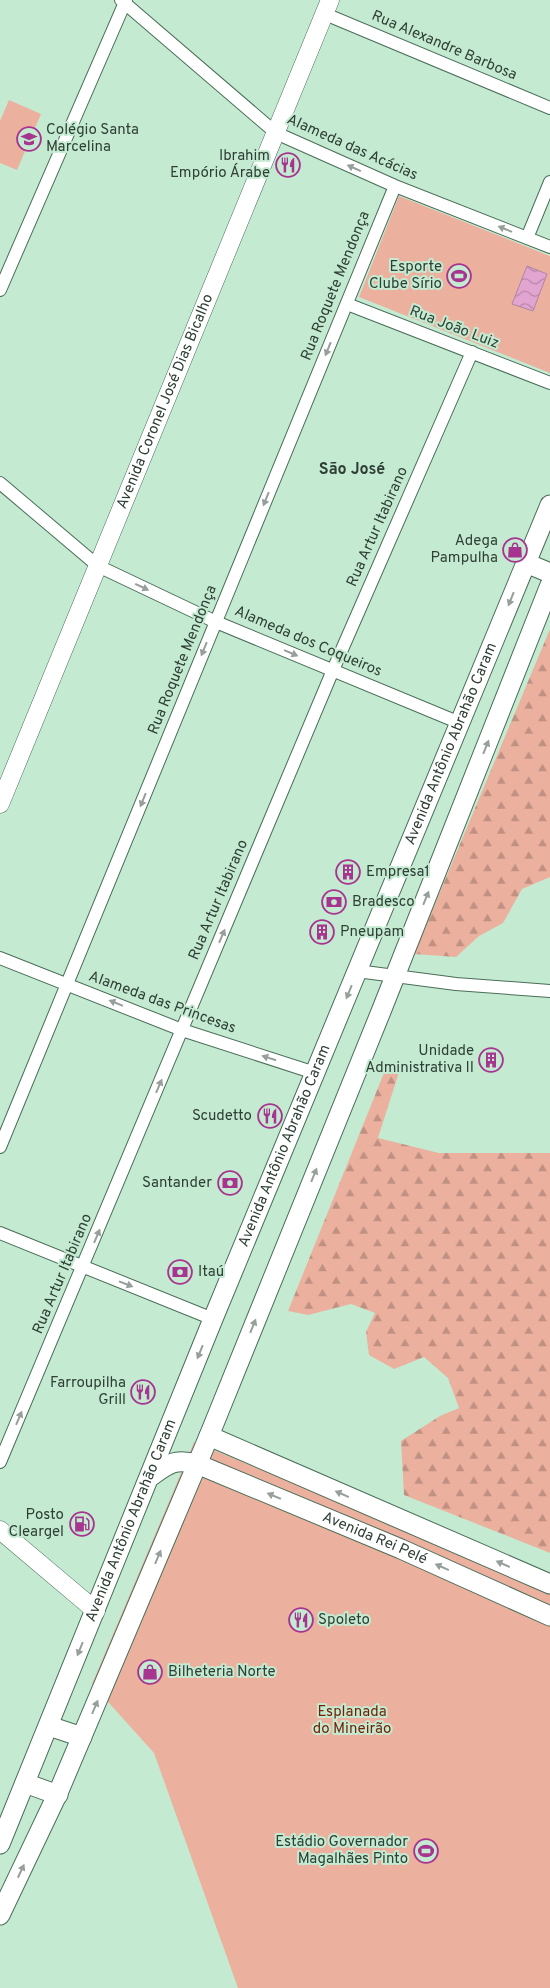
<svg xmlns="http://www.w3.org/2000/svg" width="550" height="1988" viewBox="0 0 550 1988" font-family="Overpass,sans-serif">
	<style>
		.green { fill: #ecb09e }
		.forest { fill: url(#forest-firs) }
		.water { fill: url(#water-waves); stroke: #ac86a2 }
		.lines { fill: none; stroke-linecap: round; stroke-linejoin: round }
		.street-casing { stroke: #4a6d58; stroke-width: 14 }
		.secondary-casing { stroke: #4a6d58; stroke-width: 19 }
		.primary-casing { stroke: #4a6d58; stroke-width: 21 }
		.street { stroke: #fff; stroke-width: 12 }
		.secondary { stroke: #fff; stroke-width: 18 }
		.primary { stroke: #fff; stroke-width: 19 }
		.oneway { fill: #979f9a }
		.labels { text-anchor: middle; dominant-baseline: central; stroke-width: 4; stroke-linejoin: round; paint-order: stroke }
		.street-label { font-size: 15px; fill: #2f3f35; stroke: #c4ebd2 }
		.poi-label { font-size: 15px; fill: #2f3f35; stroke: #c4ebd2; text-anchor: end }
		.park-label { font-size: 15px; fill: #731f02; stroke: #c4ebd2 }
		.neighbourhood-label { font-size: 16px; font-weight: bold; fill: #2f3f35; stroke: #c4ebd2 }
	</style>
	<defs>
		<pattern id="forest-firs" width="22" height="20" patternUnits="userSpaceOnUse" patternTransform="scale(1.25)"><rect width="22" height="20" fill="#ecb09e"/><path d="M5 1l3.5 6h-7zM16 11l3.5 6h-7z" fill="#c09182"/></pattern>
		<pattern id="water-waves" width="16" height="10" patternUnits="userSpaceOnUse" patternTransform="scale(1.25)"><rect width="16" height="10" fill="#e2a4d0"/><path d="M0 5q4-4 8 0t8 0" fill="none" stroke="#b887aa"/></pattern>
	</defs>
	<rect width="100%" height="100%" fill="#c4ebd2"/>
	<path class="green" d="M9,100L41,114L17,170L0,163V121Z
		M399,196L550,256V373L359,297Z
		M194,1442L550,1588V1988H238L154,1753L92,1684Z"/>
	<path class="forest" d="M550,629V877L522,889L503,923L479,936L456,957L414,954Z
		M386,1068L399,1072L378,1138L439,1153H550V1553L404,1495L401,1441L440,1416L459,1408L448,1378L424,1357L394,1369L369,1355L366,1332L375,1313L351,1304L308,1315L288,1311Z"/>
	<path class="water" d="M527,266L547,274L533,311L512,304Z"/>
	<g class="lines">
		<g class="street-casing">
			<path id="street" d="M121,0L276,133L395,186L550,247
				M325,14L550,108
				M527,238L550,182
				M0,290L126,0
				M347,304L550,383
				M0,483L98,566L216,622L460,723
				M0,958L182,1030L315,1073
				M357,971L456,984L550,991
				M0,1147L395,186
				M0,1233L213,1319
				M0,1462L333,670L472,352"/>
		</g>
		<g class="secondary-casing">
			<g id="secondary">
				<path id="s1" d="M0,804L330,0"/>
				<path d="M0,1530L96,1611"/>
			</g>
		</g>
		<g class="primary-casing">
			<g id="primary">
				<path d="M526,563L550,573"/>
				<path d="M209,1436L550,1584"/>
				<path id="s2" d="M150,1477C168,1464 174,1458 197,1464L401,1549L550,1616"/>
				<path d="M49,1726L82,1737"/>
				<path d="M25,1783L58,1795"/>
				<path id="s3" d="M0,1844L213,1319L550,505"/>
				<path d="M0,1915L58,1793L209,1436L382,1009L550,585"/>
			</g>
		</g>
		<use href="#street" class="street"/>
		<use href="#secondary" class="secondary"/>
		<use href="#primary" class="primary"/>
	</g>
	<defs><path id="oneway-solid" d="M-6-.8H1V-3.2L6.5 0L1 3.2V.8H-6Z" transform="scale(1.25)"/></defs>
	<g class="oneway">
		<use href="#oneway-solid" transform="translate(354 168) rotate(-156)"/>
		<use href="#oneway-solid" transform="translate(505 229) rotate(-158)"/>
		<use href="#oneway-solid" transform="translate(328 349) rotate(112)"/>
		<use href="#oneway-solid" transform="translate(266 499) rotate(112)"/>
		<use href="#oneway-solid" transform="translate(142 587) rotate(25)"/>
		<use href="#oneway-solid" transform="translate(511 599) rotate(112)"/>
		<use href="#oneway-solid" transform="translate(204 649) rotate(112)"/>
		<use href="#oneway-solid" transform="translate(291 653) rotate(23)"/>
		<use href="#oneway-solid" transform="translate(486 747) rotate(-68)"/>
		<use href="#oneway-solid" transform="translate(143 800) rotate(112)"/>
		<use href="#oneway-solid" transform="translate(426 898) rotate(-68)"/>
		<use href="#oneway-solid" transform="translate(222 936) rotate(-67)"/>
		<use href="#oneway-solid" transform="translate(349 992) rotate(112)"/>
		<use href="#oneway-solid" transform="translate(116 1003) rotate(-158)"/>
		<use href="#oneway-solid" transform="translate(269 1058) rotate(-162)"/>
		<use href="#oneway-solid" transform="translate(159 1086) rotate(-67)"/>
		<use href="#oneway-solid" transform="translate(314 1175) rotate(-68)"/>
		<use href="#oneway-solid" transform="translate(97 1236) rotate(-67)"/>
		<use href="#oneway-solid" transform="translate(126 1284) rotate(21)"/>
		<use href="#oneway-solid" transform="translate(253 1326) rotate(-68)"/>
		<use href="#oneway-solid" transform="translate(200 1352) rotate(112)"/>
		<use href="#oneway-solid" transform="translate(19 1418) rotate(-67)"/>
		<use href="#oneway-solid" transform="translate(342 1494) rotate(-156)"/>
		<use href="#oneway-solid" transform="translate(274 1496) rotate(-157)"/>
		<use href="#oneway-solid" transform="translate(158 1557) rotate(-67)"/>
		<use href="#oneway-solid" transform="translate(503 1564) rotate(-156)"/>
		<use href="#oneway-solid" transform="translate(442 1567) rotate(-156)"/>
		<use href="#oneway-solid" transform="translate(80 1649) rotate(112)"/>
		<use href="#oneway-solid" transform="translate(95 1707) rotate(-67)"/>
		<use href="#oneway-solid" transform="translate(21 1871) rotate(-65)"/>
	</g>
	<defs>
		<g id="school-ring" transform="scale(1.25)"><circle r="9.5" fill="#c4ebd2" stroke="#a73590" stroke-width="1.5"/><path d="M0-5L7-2L0 1L-7-2ZM-4 1L0 2.5L4 1V4Q0 6-4 4Z" fill="#a73590"/></g>
		<g id="restaurant-ring" transform="scale(1.25)"><circle r="9.5" fill="#c4ebd2" stroke="#a73590" stroke-width="1.5"/><path d="M-5-6h1v4h1v-4h1v4h1v-4h1v5L-1.5 .5V6h-2V.5L-5-1ZM5-6V6H3V1.5H1.5Q1.5-4 5-6Z" fill="#a73590"/></g>
		<g id="stadium-ring" transform="scale(1.25)"><circle r="9.5" fill="#c4ebd2" stroke="#a73590" stroke-width="1.5"/><path d="M0-5a6.5 5 0 1 0 0 10a6.5 5 0 1 0 0-10ZM-3.5-1.8h7v3.6h-7Z" fill="#a73590"/></g>
		<g id="shop-ring" transform="scale(1.25)"><circle r="9.5" fill="#c4ebd2" stroke="#a73590" stroke-width="1.5"/><path d="M-5-2.5h2.3a2.7 3.5 0 0 1 5.4 0H5L5.5 6h-11ZM-1.5-2.5h3a1.5 2.3 0 0 0-3 0Z" fill="#a73590"/></g>
		<g id="building-ring" transform="scale(1.25)"><circle r="9.5" fill="#c4ebd2" stroke="#a73590" stroke-width="1.5"/><path d="M-4-6H4V6H1V3H-1V6H-4ZM-2.5-4.3h1.7v1.8h-1.7ZM.8-4.3h1.7v1.8H.8ZM-2.5-1h1.7V.8h-1.7ZM.8-1h1.7V.8H.8Z" fill="#a73590"/></g>
		<g id="bank-ring" transform="scale(1.25)"><circle r="9.5" fill="#c4ebd2" stroke="#a73590" stroke-width="1.5"/><path d="M-6-4H6V4H-6ZM0-2.3a2.3 2.3 0 1 0 0 4.6a2.3 2.3 0 1 0 0-4.6Z" fill="#a73590"/></g>
		<g id="fuel-ring" transform="scale(1.25)"><circle r="9.5" fill="#c4ebd2" stroke="#a73590" stroke-width="1.5"/><path d="M-5.5-6h7V0h2V4h1.3V-2.5L3-4.5l.8-.8L6-3V5H2.5V1h-1V6h-7ZM-4.2-4.7v3.2H.2V-4.7Z" fill="#a73590"/></g>
	</defs>
	<g fill-rule="evenodd">
		<use href="#school-ring" x="29" y="139"/>
		<use href="#restaurant-ring" x="288" y="165"/>
		<use href="#stadium-ring" x="459" y="276"/>
		<use href="#shop-ring" x="515" y="550"/>
		<use href="#building-ring" x="348" y="872"/>
		<use href="#bank-ring" x="334" y="902"/>
		<use href="#building-ring" x="322" y="932"/>
		<use href="#building-ring" x="491" y="1060"/>
		<use href="#restaurant-ring" x="270" y="1116"/>
		<use href="#bank-ring" x="230" y="1183"/>
		<use href="#bank-ring" x="180" y="1272"/>
		<use href="#restaurant-ring" x="143" y="1392"/>
		<use href="#fuel-ring" x="82" y="1524"/>
		<use href="#restaurant-ring" x="301" y="1620"/>
		<use href="#shop-ring" x="150" y="1672"/>
		<use href="#stadium-ring" x="426" y="1851"/>
	</g>
	<g class="labels">
		<g class="street-label">
			<text transform="translate(444 46) rotate(23)">Rua Alexandre Barbosa</text>
			<text transform="translate(352 148) rotate(24)">Alameda das Acácias</text>
			<text transform="translate(336 286) rotate(-68)">Rua Roquete Mendonça</text>
			<text transform="translate(454 328) rotate(21)">Rua João Luiz</text>
			<text stroke="none"><textPath href="#s1" startOffset="435">Avenida Coronel José Dias Bicalho</textPath></text>
			<text transform="translate(378 527) rotate(-66)">Rua Artur Itabirano</text>
			<text transform="translate(308 642) rotate(23)">Alameda dos Coqueiros</text>
			<text transform="translate(183 660) rotate(-68)">Rua Roquete Mendonça</text>
			<text stroke="none"><textPath href="#s3" startOffset="1189">Avenida Antônio Abrahão Caram</textPath></text>
			<text transform="translate(219 900) rotate(-67)">Rua Artur Itabirano</text>
			<text transform="translate(162 1003) rotate(20)">Alameda das Princesas</text>
			<text stroke="none"><textPath href="#s3" startOffset="754">Avenida Antônio Abrahão Caram</textPath></text>
			<text transform="translate(63 1274) rotate(-67)">Rua Artur Itabirano</text>
			<text stroke="none"><textPath href="#s3" startOffset="349">Avenida Antônio Abrahão Caram</textPath></text>
			<text stroke="none"><textPath href="#s2" startOffset="244">Avenida Rei Pelé</textPath></text>
		</g>
		<g class="poi-label">
			<text x="46" y="130" text-anchor="start">Colégio Santa<tspan x="46" dy="17">Marcelina</tspan></text>
			<text x="270" y="156">Ibrahim<tspan x="270" dy="17">Empório Árabe</tspan></text>
			<text x="442" y="267">Esporte<tspan x="442" dy="17">Clube Sírio</tspan></text>
			<text x="498" y="541">Adega<tspan x="498" dy="17">Pampulha</tspan></text>
			<text x="366" y="872" text-anchor="start">Empresa1</text>
			<text x="352" y="902" text-anchor="start">Bradesco</text>
			<text x="340" y="932" text-anchor="start">Pneupam</text>
			<text x="474" y="1051">Unidade<tspan x="474" dy="17">Administrativa II</tspan></text>
			<text x="252" y="1116">Scudetto</text>
			<text x="212" y="1183">Santander</text>
			<text x="198" y="1272" text-anchor="start">Itaú</text>
			<text x="126" y="1383">Farroupilha<tspan x="126" dy="17">Grill</tspan></text>
			<text x="64" y="1515">Posto<tspan x="64" dy="17">Cleargel</tspan></text>
			<text x="318" y="1620" text-anchor="start">Spoleto</text>
			<text x="168" y="1672" text-anchor="start">Bilheteria Norte</text>
			<text x="408" y="1842">Estádio Governador<tspan x="408" dy="17">Magalhães Pinto</tspan></text>
		</g>
		<g class="park-label">
			<text x="352" y="1712">Esplanada<tspan x="352" dy="17">do Mineirão</tspan></text>
		</g>
		<g class="neighbourhood-label">
			<text x="352" y="470">São José</text>
		</g>
	</g>
</svg>
